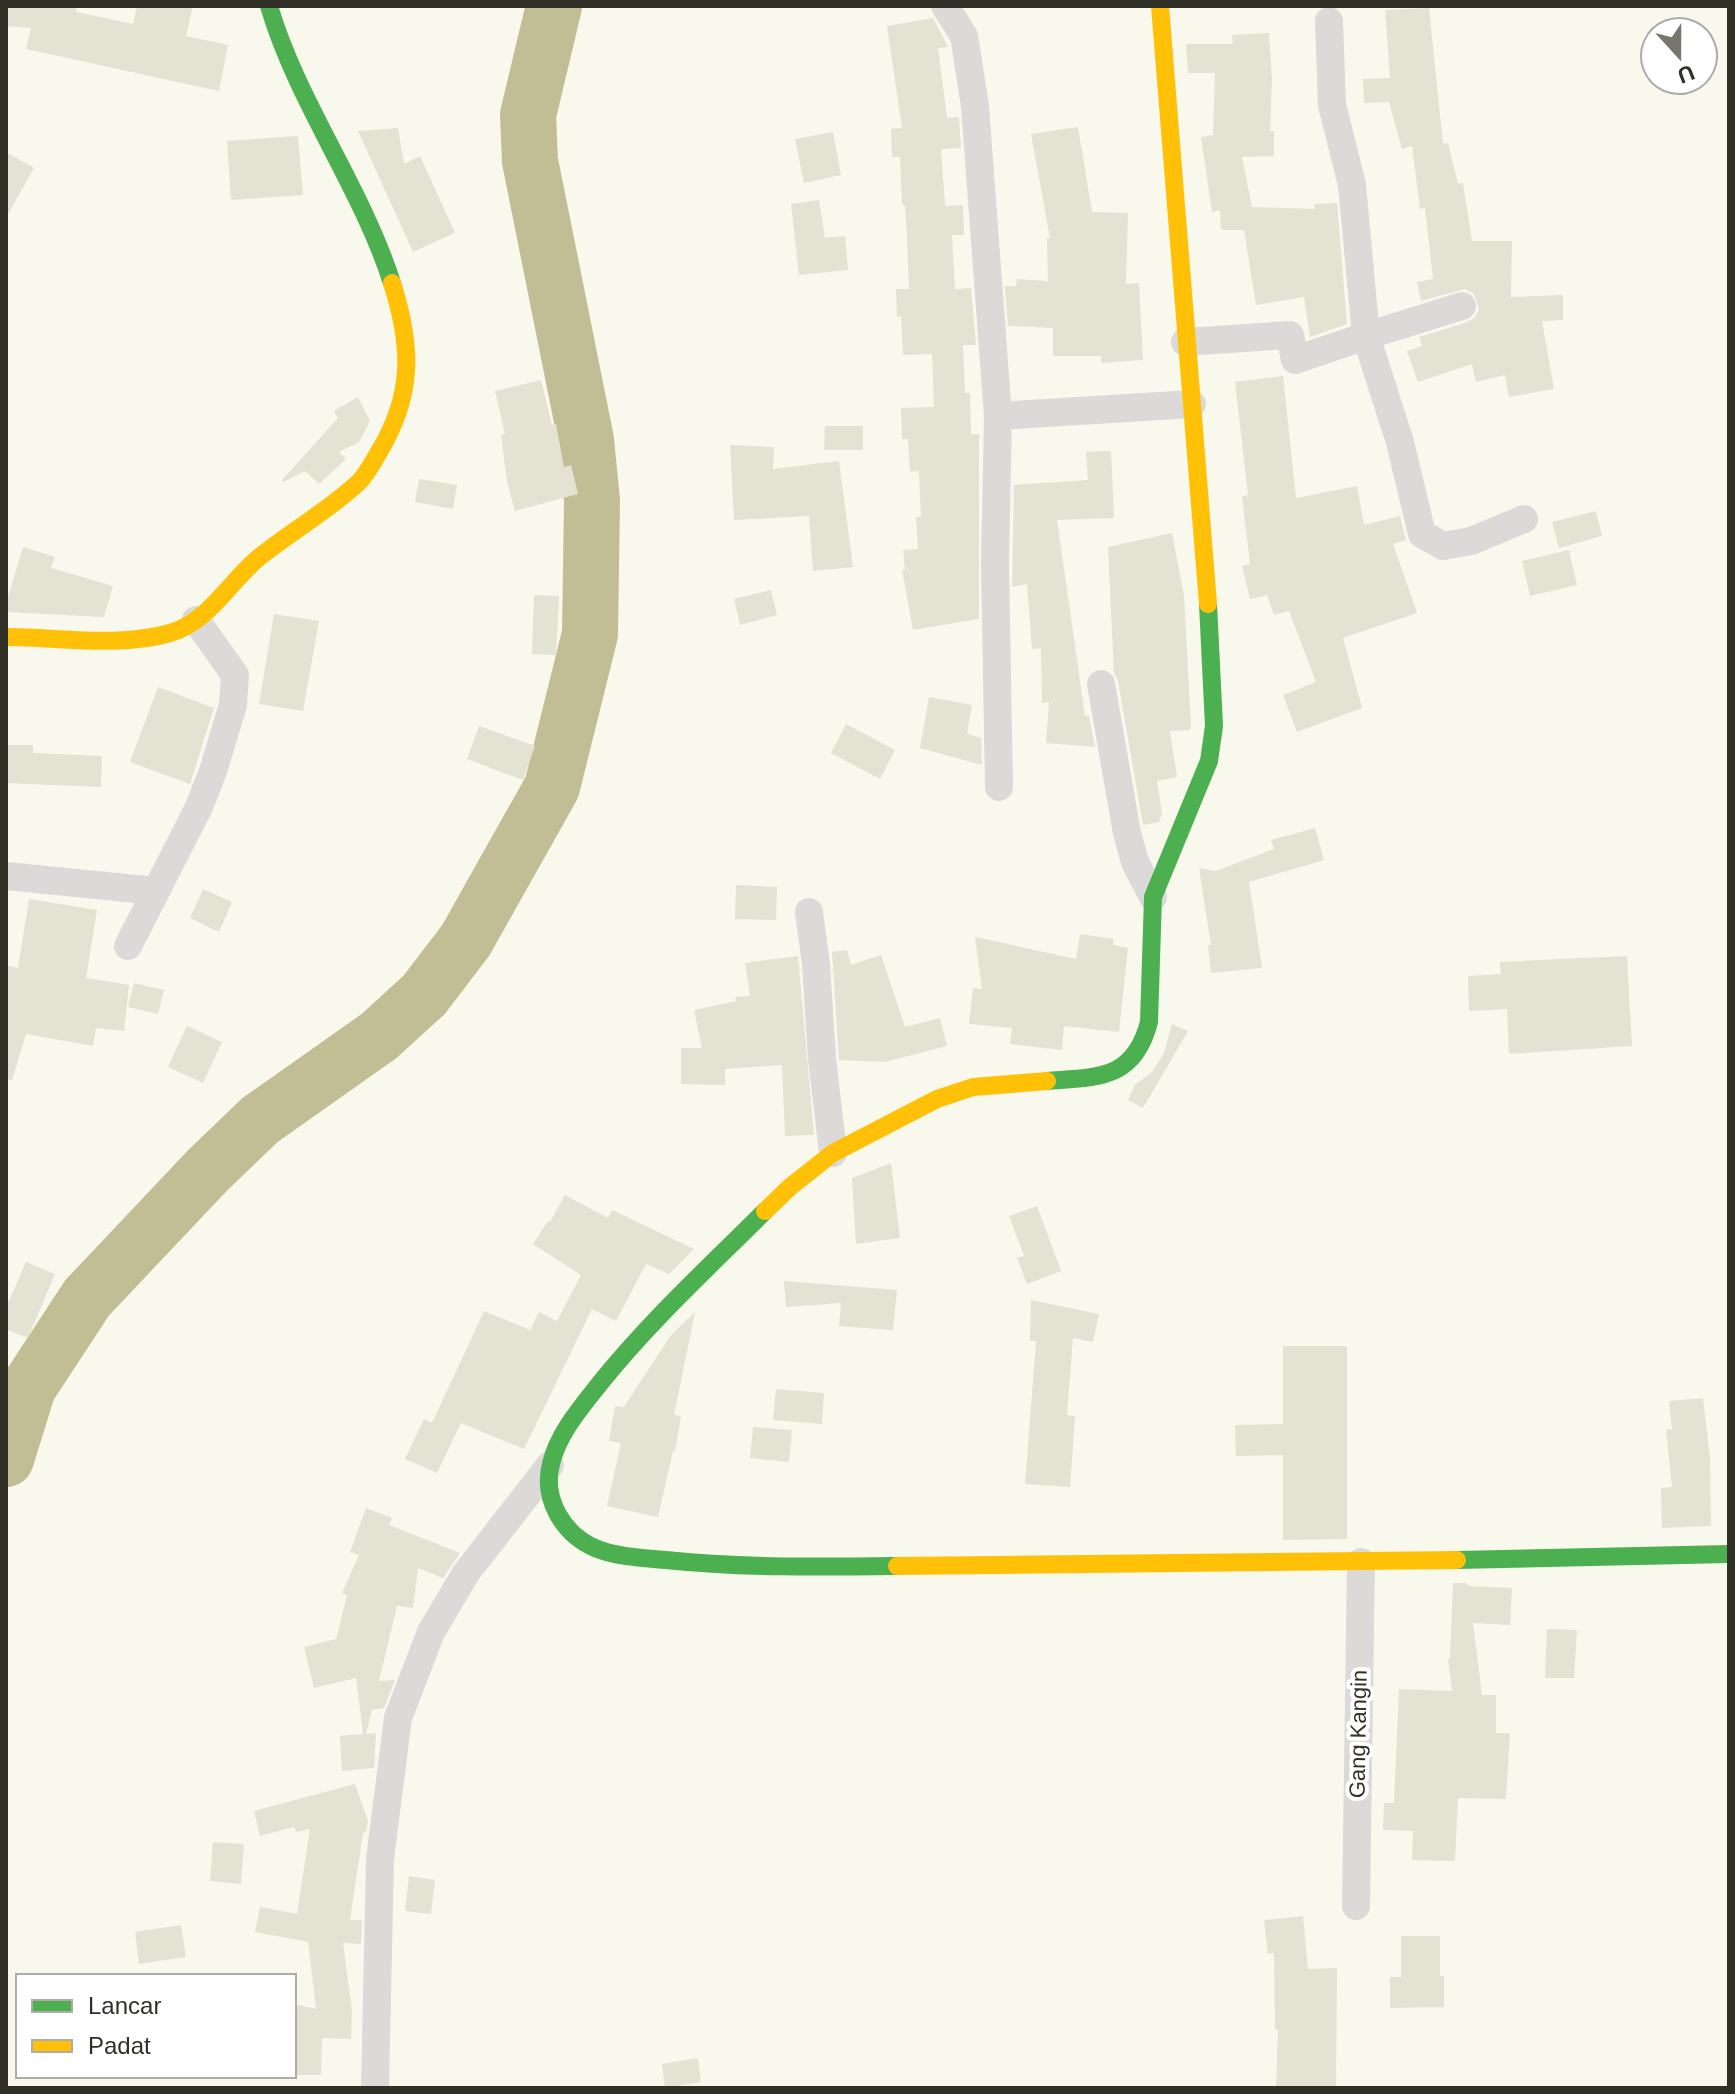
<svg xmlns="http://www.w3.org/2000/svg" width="1735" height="2094" viewBox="0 0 1735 2094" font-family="Helvetica,sans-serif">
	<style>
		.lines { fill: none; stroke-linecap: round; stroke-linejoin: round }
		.river { stroke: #c1be95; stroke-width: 56 }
		.building { fill: #e4e2d2 }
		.street { stroke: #dbdad8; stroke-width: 28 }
		.fast { stroke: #4caf50; stroke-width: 18 }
		.slow { stroke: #ffc107; stroke-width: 18 }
		.labels { text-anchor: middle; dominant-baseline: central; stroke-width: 8; stroke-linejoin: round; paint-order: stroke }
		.street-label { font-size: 22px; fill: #313027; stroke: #fff }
	</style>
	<rect width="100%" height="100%" fill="#f9f8ec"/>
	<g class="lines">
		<path class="river" d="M6,1459L28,1388L87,1298L207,1171L260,1120L379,1036L424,995L466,940L552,787L590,634L592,501L586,440L530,161L528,115L554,6"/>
	</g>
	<path class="building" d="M6,6H77L76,12L133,24L137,6H193L186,36L228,45L219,91L26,49L31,28L6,26Z
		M1429,8L1443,144L1448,143L1458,184L1463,183L1472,241H1512L1511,297L1563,295V320L1542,321L1554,389L1509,397L1505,375L1476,382L1472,364L1418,382L1407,351L1422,346L1419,337L1468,322L1475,317L1479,309L1474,294L1465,289L1421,301L1417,282L1433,279L1425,208L1420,209L1412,146L1402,149L1389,102L1364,103L1363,79L1390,78L1385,10Z
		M933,18L948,47L938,48L947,118L959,117L961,148L941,149L945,206L963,205L964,235H952L955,289L971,288L976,345H963L965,393H970L971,434H979V619L913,630L902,570H905L903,550L918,549L916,517H921L919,471L910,472L908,439H902L901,408L934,407L932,354L903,355L901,316L897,317L896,289H909L907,239L905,205H902L900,157H892L891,129L902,128L887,26Z
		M1269,33L1272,79L1270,131H1274V156L1242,157L1252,207L1315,209L1314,204L1337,203L1347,324L1310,337L1304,297L1256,305L1244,230H1221L1220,210L1212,212L1201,137L1213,135L1215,73H1188L1186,44H1233L1232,35Z
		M1078,127L1092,212L1128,213L1126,284L1139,283L1143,360L1101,363V356H1053V328L1008,326L1005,286H1016L1017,279L1048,281L1047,238H1050L1031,134Z
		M398,128L404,164L420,156L455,233L413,252L358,131Z
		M833,132L841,175L804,183L795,139Z
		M298,136L303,195L231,200L227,141Z
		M6,152L34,168L6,218Z
		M819,200L825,238L845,236L848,270L799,275L791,204Z
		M1283,376L1296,498L1357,486L1364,525L1400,516L1406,540L1393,544L1417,613L1343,638L1362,708L1297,732L1283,695L1316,682L1289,611L1274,615L1267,595L1250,599L1242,566L1250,564L1242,496L1248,495L1235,382Z
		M541,380L552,425L556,424L564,467L571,465L578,494L515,511L507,482L501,435L505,434L495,391Z
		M358,397L370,421L359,442L339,452L346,459L319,484L305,471L284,482L282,480L338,418L334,411Z
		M825,426H863V450H824Z
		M730,445L774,447L773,469L839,461L853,567L813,571L809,516L734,520Z
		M1111,451L1114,518L1057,520L1085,716H1089L1095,747L1046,743L1049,702L1042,703L1041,648L1032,649L1027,584L1012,587L1014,485L1088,480L1086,452Z
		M419,479L457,485L453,509L415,502Z
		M1596,511L1602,536L1559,548L1552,522Z
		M1172,533L1184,596L1191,725L1190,730L1170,731L1177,777L1157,781L1162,814L1159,822L1143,825L1118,681L1114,673L1108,547Z
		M23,547L55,557L51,568L113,586L104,617L6,612V604Z
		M1569,550L1577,585L1530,596L1522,561Z
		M771,590L777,615L740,625L734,599Z
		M534,595L559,596L556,655L532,654Z
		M274,614L319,621L303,711L259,704Z
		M158,687L214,708L190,784L130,762Z
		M929,697L972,705L967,734L981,738L982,765L920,748Z
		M846,724L895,750L880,779L831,753Z
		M479,726L535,746L523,780L467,759Z
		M6,745H33V753L102,756L101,787L6,783Z
		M1315,828L1324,860L1249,882L1262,968L1211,973L1208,945H1211L1199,868L1216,871L1274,849L1271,840Z
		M736,885L777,887L776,920L735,919Z
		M203,889L232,902L219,932L190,918Z
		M29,899L97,910L86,978L129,985L124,1031L96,1028L93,1046L26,1034L12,1080L6,1079V965L18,968Z
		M1080,934L1114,939L1113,945L1128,948L1119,1032L1064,1026L1062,1050L1010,1044L1012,1028L969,1024L973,988L982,989L975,937L1076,959Z
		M847,950L851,965L881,955L905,1027L940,1018L947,1046L885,1062L839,1060L832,952Z
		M798,956L814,1135L785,1136L782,1065L725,1069V1085L681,1084V1048H702L694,1010L736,1001L735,997L750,996L745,963Z
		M1627,956L1632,1046L1509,1054L1507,1009L1469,1011L1468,976L1501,974L1500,962Z
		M134,983L164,990L158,1014L128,1007Z
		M1172,1024L1188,1031L1143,1108L1128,1100L1135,1085L1152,1072L1164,1053Z
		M187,1026L222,1042L203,1083L168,1067Z
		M891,1163L900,1238L856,1244L852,1178Z
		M565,1195L608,1218L612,1210L694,1249L669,1274L646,1264L616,1321L592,1309L524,1449L461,1423L437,1473L405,1459L424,1419L432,1423L484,1311L530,1330L539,1312L557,1321L581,1275L533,1244L548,1221L550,1222Z
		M1037,1206L1061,1271L1027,1284L1017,1258L1024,1256L1009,1216Z
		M26,1262L55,1274L28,1338L6,1329V1308Z
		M784,1281L897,1290L893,1330L839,1326L841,1303L786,1307Z
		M1031,1300L1099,1314L1093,1342L1073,1338L1067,1415L1075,1416L1070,1487L1025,1484L1036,1341H1030Z
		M695,1312L674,1415L681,1416L675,1452L673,1451L658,1517L607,1506L621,1443L609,1441L615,1406L624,1407L671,1335Z
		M1283,1346H1347V1539L1283,1540V1455L1236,1456L1235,1425L1283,1424Z
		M776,1389L824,1393L822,1424L773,1420Z
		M1703,1398L1710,1458L1711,1526L1662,1528L1661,1488L1672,1487L1666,1430L1672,1429L1669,1401Z
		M753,1427L792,1430L789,1462L750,1458Z
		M366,1508L392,1518L389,1525L460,1553L443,1578L418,1568L413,1608L397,1606L379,1681L395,1680L384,1708L372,1710L366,1734L376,1733L374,1768L342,1771L340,1736L363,1734L356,1678L314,1688L304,1647L336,1639L347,1595L342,1593L359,1555L350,1552Z
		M1453,1583H1467L1468,1586L1512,1588L1510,1625L1473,1623L1482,1695H1496V1733H1510L1506,1799L1458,1798L1455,1861L1412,1860L1413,1831L1383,1830L1384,1803H1394L1399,1689L1452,1691L1448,1659L1450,1658Z
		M1547,1629L1577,1630L1574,1678H1545Z
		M355,1784L368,1821L366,1832L363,1833L350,1920H362L361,1944L343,1943L352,2011L351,2039L322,2038L321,2075H294V2004L316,2009L308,1942L255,1932L260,1907L297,1914L310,1829L296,1832L294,1827L260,1836L254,1811Z
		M213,1842L244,1844L241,1884L210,1881Z
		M409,1876L435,1880L431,1914L405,1911Z
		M1303,1916L1308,1969L1337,1968L1336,2088H1276L1278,2030H1275L1274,1953L1268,1954L1264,1920Z
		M181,1925L186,1957L139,1964L135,1932Z
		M1401,1936H1440V1976H1444V2007L1390,2008V1977H1401Z
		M698,2058L701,2082L665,2088L662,2064Z"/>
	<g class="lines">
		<path class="street" d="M945,6L964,36L975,106L998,416L995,564L999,787
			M1462,306L1366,336L1400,442L1422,534L1443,546L1471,541L1524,519
			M1185,342L1290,335L1295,360L1366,336L1352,185L1332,105L1329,21
			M998,416L1192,404
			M1101,684L1127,833L1135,862L1153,897
			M6,876L156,891
			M809,912L816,964L822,1058L833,1153
			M128,946L199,807L213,771L233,705L235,675L196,620
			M1356,1906L1361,1562
			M375,2088L380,1859L398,1718L431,1632L466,1573L550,1465"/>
		<path class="fast" d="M269,6C298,104 361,186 392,283
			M1047,1081C1098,1077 1134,1080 1149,1022L1153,897L1209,761L1214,726L1208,604
			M765,1211C709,1267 651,1320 601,1382C582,1406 558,1433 551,1464C542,1499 563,1534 595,1548C616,1557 643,1558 666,1560C742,1568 820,1567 897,1566
			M1457,1560L1729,1554"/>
		<path class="slow" d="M1160,6L1208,604
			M6,637C59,637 118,648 170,633C208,622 228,584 257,559C290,532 328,511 359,482C367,474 373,462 379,452C414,394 412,346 392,283
			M765,1211L790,1187L833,1153L937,1099L973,1087L1047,1081
			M897,1566L1457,1560"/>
	</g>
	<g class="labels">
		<g class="street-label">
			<text transform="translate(1358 1734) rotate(-89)">Gang Kangin</text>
		</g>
	</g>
	<rect width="1735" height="2094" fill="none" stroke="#313027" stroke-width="16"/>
	<rect x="16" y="1974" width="280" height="104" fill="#ffffff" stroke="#adaca9" stroke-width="2"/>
	<rect x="32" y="2000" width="40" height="12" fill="#4caf50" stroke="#adaca9" stroke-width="2"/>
	<text x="88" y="2014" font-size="24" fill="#313027">Lancar</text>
	<rect x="32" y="2040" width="40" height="12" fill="#ffc107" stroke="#adaca9" stroke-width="2"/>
	<text x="88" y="2054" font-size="24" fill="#313027">Padat</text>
	<g transform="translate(1679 56) rotate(159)"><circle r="38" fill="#ffffff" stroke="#adaca9" stroke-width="2"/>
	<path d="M0-6L14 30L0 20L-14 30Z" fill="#77766c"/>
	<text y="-12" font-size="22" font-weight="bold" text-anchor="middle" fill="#313027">U</text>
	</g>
</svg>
